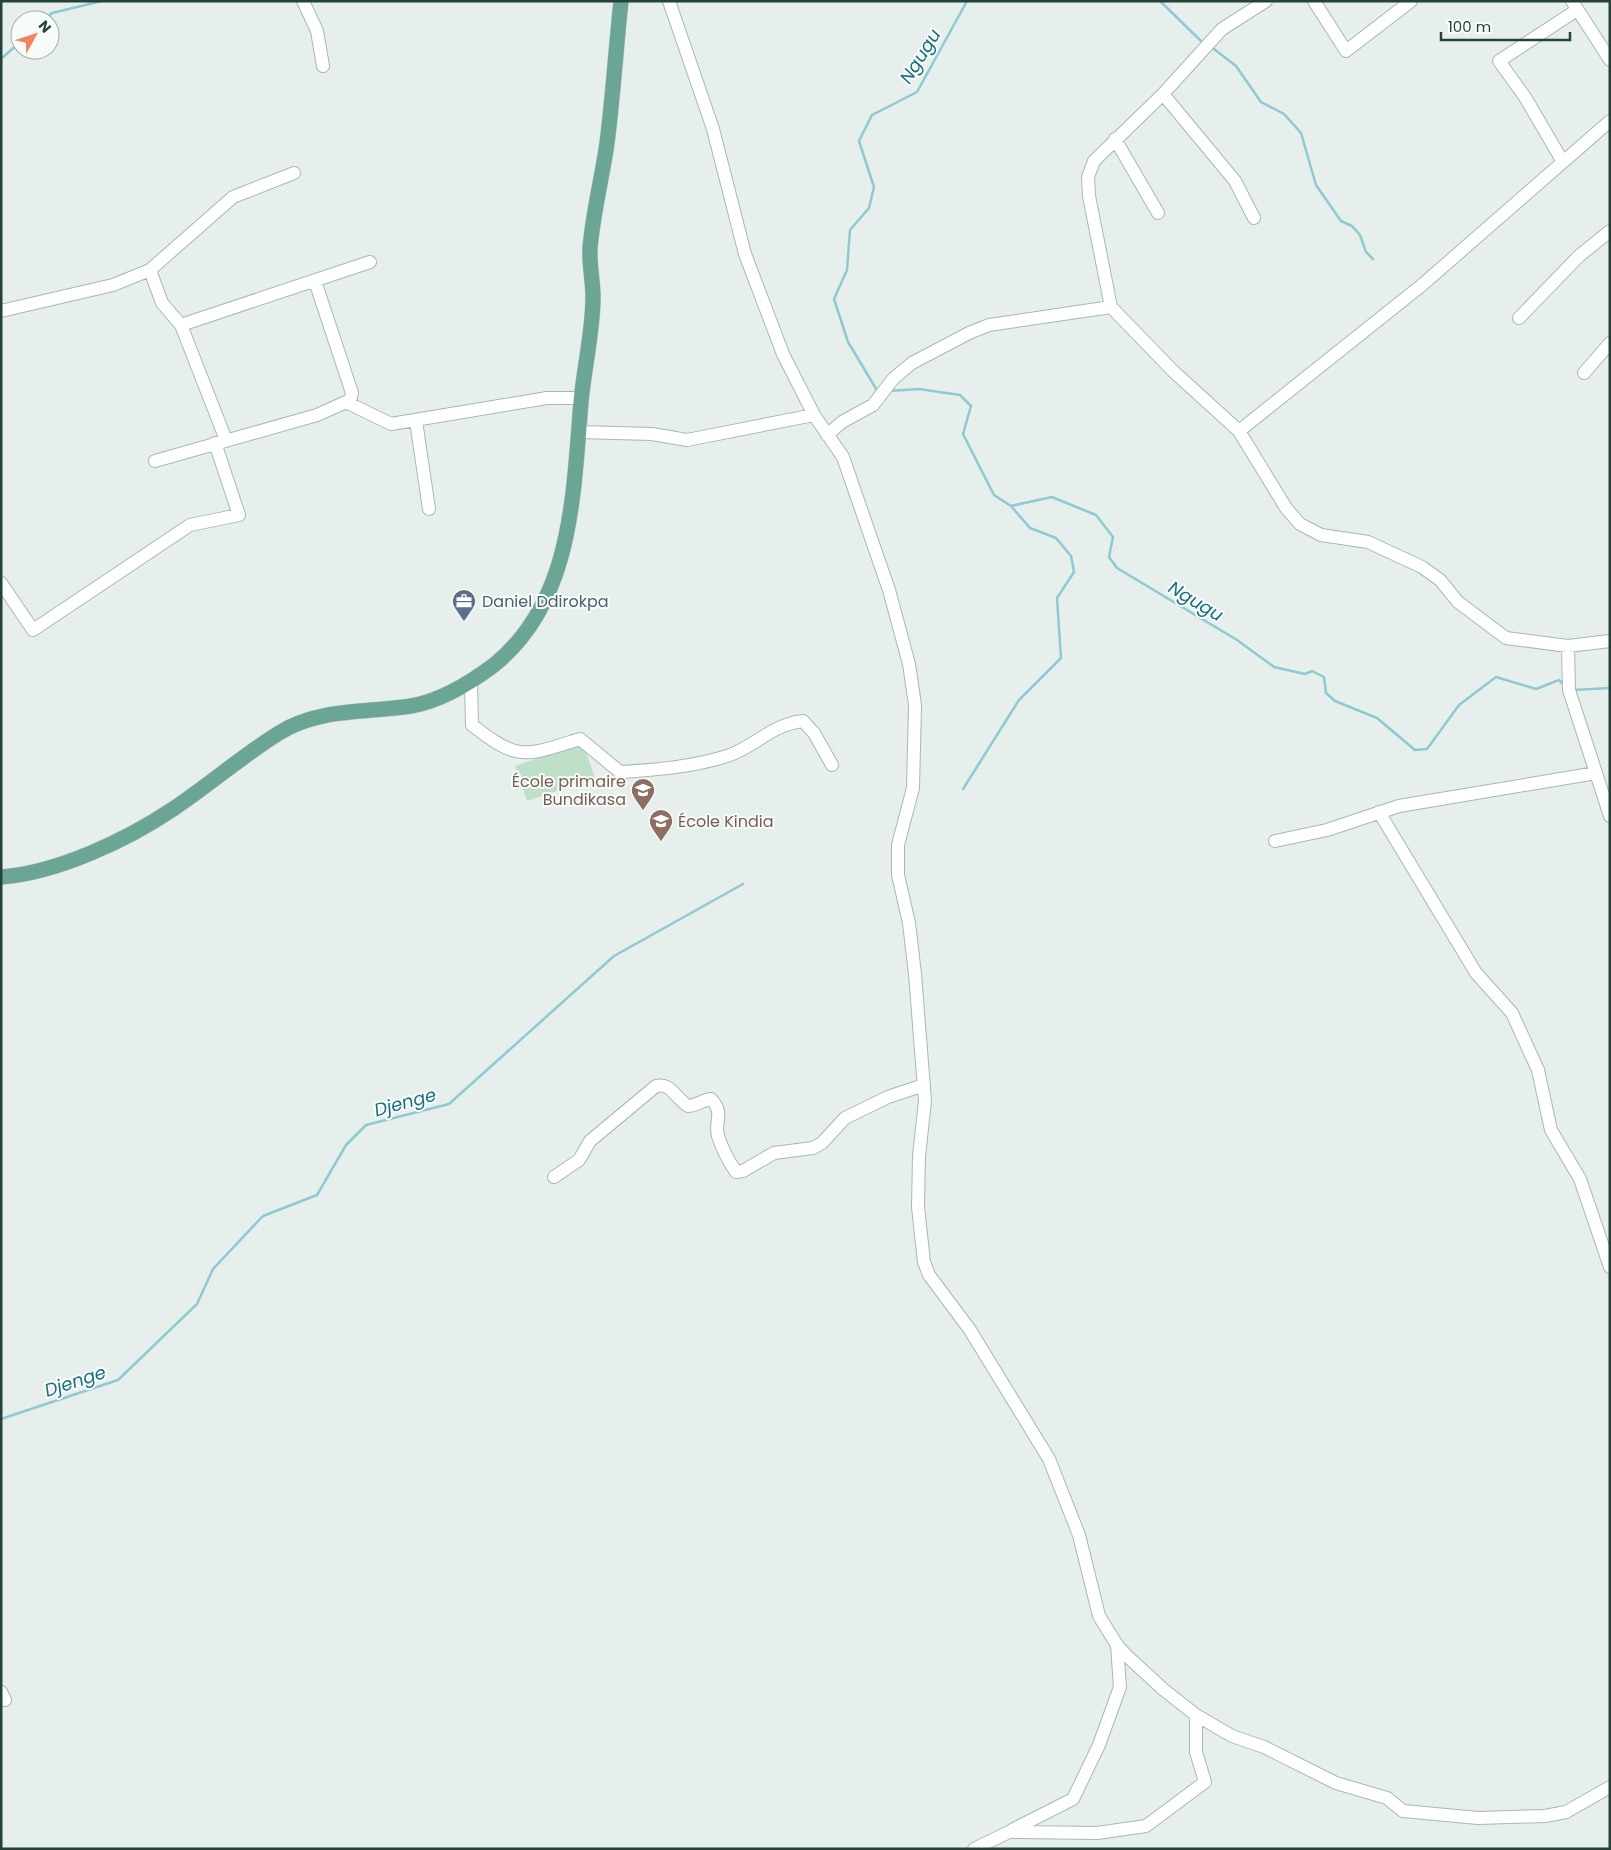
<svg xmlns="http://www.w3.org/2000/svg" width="1611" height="1850" viewBox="0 0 1611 1850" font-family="Poppins,sans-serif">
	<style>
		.green { fill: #bfe0c8 }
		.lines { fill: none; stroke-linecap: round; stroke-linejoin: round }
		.stream { stroke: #8ec9d4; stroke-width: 2.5 }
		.minor-casing { stroke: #a8b8b2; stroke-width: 14 }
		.major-casing { stroke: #c2cac8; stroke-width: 16 }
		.minor { stroke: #fff; stroke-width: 12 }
		.major { stroke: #6aa596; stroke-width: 15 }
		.labels { text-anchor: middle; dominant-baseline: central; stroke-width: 4; stroke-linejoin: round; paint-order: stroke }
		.service-label { font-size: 16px; fill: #4e5e75; stroke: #f7fbf9; text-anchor: start }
		.education-label { font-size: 16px; fill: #785e54; stroke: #f7fbf9; text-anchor: end }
		.water-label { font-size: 18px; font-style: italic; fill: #1c6f80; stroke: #f7fbf9 }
	</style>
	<rect width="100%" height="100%" fill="#e6efeb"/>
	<path class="green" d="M583,743L595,778L527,801L515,766Z"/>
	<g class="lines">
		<path class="stream" d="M1160,1L1201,41
			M44,20L52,13L102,1
			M1214,49L1236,66L1261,102L1284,114L1301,133L1316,185L1341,221L1352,226L1360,235L1366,252L1373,259
			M1,59L20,42
			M888,391L919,389L960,395L971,406L963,434L994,495L1011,506L1030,528L1056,538L1071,556L1074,572L1057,598L1061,658L1019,700L963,789
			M878,392L848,342L834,299L847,270L850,230L869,208L874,187L859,141L872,115L917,92L967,1
			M1011,506L1052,497L1096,515L1113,537L1109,557L1117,568L1237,640L1274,667L1305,674L1312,671L1324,677L1326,693L1335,701L1377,718L1415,750L1427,749L1459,705L1496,677L1536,689L1559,680L1563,684
			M1574,690L1610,688
			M1,1419L118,1380L197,1304L213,1269L263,1216L317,1195L346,1145L366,1125L449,1104L614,956L743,884"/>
		<g class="minor-casing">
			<path id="minor" d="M303,1L317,31L323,66
				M669,1L713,129L745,254L783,354L814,415L843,457L889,590L909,664L915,705L913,788L898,845V875L909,923L915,974L925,1101L919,1156L918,1207L924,1262L929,1275L970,1330L1049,1459L1079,1535L1099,1616L1117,1645L1127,1656L1164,1690L1196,1715L1232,1736L1264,1747L1336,1783L1387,1798L1403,1811L1478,1818L1545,1816L1566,1812L1610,1787
				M1266,1L1222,29L1163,94L1094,161L1088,177L1089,196L1111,307L1173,371L1239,431L1286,508L1300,524L1321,535L1368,542L1422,567L1440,580L1458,602L1506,638L1568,646L1610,641
				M1314,1L1346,51L1411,1
				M1572,1L1610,60
				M1163,94L1235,181L1254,218
				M1115,139L1158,213
				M1563,162L1525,97L1499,61L1577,10
				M150,270L162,303L181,325L226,440
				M315,281L352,393L349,404
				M1,311L113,285L150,270L233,197L294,173
				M1519,318L1579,256L1610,231
				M181,325L370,262
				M1584,373L1610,343
				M416,421L429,509
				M1239,431L1422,285L1610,121
				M579,432L652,434L687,440L814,415
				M827,435L842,422L873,405L893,379L912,363L969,333L989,325L1111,307
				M155,461L317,415L346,402L391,424L547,398H581
				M1,583L33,630L190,525L239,515L215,443
				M1568,646L1569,690L1610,816
				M471,680L472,725C519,762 525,756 580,739L620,772C656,770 692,767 727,756C755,747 770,725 803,721L814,733L832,765
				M1379,812L1476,973L1512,1013L1538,1070L1551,1130L1580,1179L1610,1267
				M1275,841L1327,830L1399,806L1596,773
				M554,1177L579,1160L590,1141L656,1086C671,1082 676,1099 688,1106C696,1106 702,1100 711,1099C725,1114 714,1121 718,1136C722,1148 729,1162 736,1172L743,1171L774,1153L813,1148L822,1143L845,1118L888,1097L924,1085
				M1,1692L5,1700
				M1012,1830L1073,1799L1099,1745L1120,1687L1117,1645
				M974,1849L1009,1832L1097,1833L1146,1826L1205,1782L1196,1752V1715"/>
		</g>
		<g class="major-casing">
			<path id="major" d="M1,877C57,873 127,840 173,809C209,785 242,756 279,733C318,708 367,713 411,706C441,701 470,683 494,665C573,601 573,495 581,402C584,367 593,332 593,297C593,281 589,264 590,248C593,213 602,178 607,143C613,96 616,48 621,1"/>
		</g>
		<use href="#minor" class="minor"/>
		<use href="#major" class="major"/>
	</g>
	<defs>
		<g id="office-pin" transform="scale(1.25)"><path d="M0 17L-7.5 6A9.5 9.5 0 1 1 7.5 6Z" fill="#5c6f8a" stroke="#f7fbf9"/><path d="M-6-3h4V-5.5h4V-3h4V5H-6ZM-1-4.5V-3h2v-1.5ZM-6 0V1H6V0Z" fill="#fff"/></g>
		<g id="school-pin" transform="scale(1.25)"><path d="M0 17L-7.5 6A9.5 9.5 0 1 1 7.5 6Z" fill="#8d6e63" stroke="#f7fbf9"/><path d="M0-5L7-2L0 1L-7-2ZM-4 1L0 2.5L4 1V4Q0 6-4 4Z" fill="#fff"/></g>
	</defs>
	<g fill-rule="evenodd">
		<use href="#office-pin" x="464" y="601"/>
		<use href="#school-pin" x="643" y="790"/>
		<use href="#school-pin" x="661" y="821"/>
	</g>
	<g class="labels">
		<g class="service-label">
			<text x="482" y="601">Daniel Ddirokpa</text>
		</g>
		<g class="education-label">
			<text x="626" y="781">École primaire<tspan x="626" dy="18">Bundikasa</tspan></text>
			<text x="678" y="821" text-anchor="start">École Kindia</text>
		</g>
		<g class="water-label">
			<text transform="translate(920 56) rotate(-58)">Ngugu</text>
			<text transform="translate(1196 601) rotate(31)">Ngugu</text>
			<text transform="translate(405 1102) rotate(-15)">Djenge</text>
			<text transform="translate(75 1381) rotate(-18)">Djenge</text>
		</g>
	</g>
	<rect width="1611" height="1850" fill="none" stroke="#24423a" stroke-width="5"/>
	<g transform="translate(35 35) rotate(50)"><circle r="24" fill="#f7fbf9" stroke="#a3b1ad"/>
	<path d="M0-4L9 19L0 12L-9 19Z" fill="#f4845f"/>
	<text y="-8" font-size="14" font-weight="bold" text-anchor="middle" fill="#24423a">N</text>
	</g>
	<path d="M1441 32v8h129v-8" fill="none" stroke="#24423a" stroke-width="2.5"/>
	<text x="1448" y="32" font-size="15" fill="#24423a" stroke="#f7fbf9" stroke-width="4" paint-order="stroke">100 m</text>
</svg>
